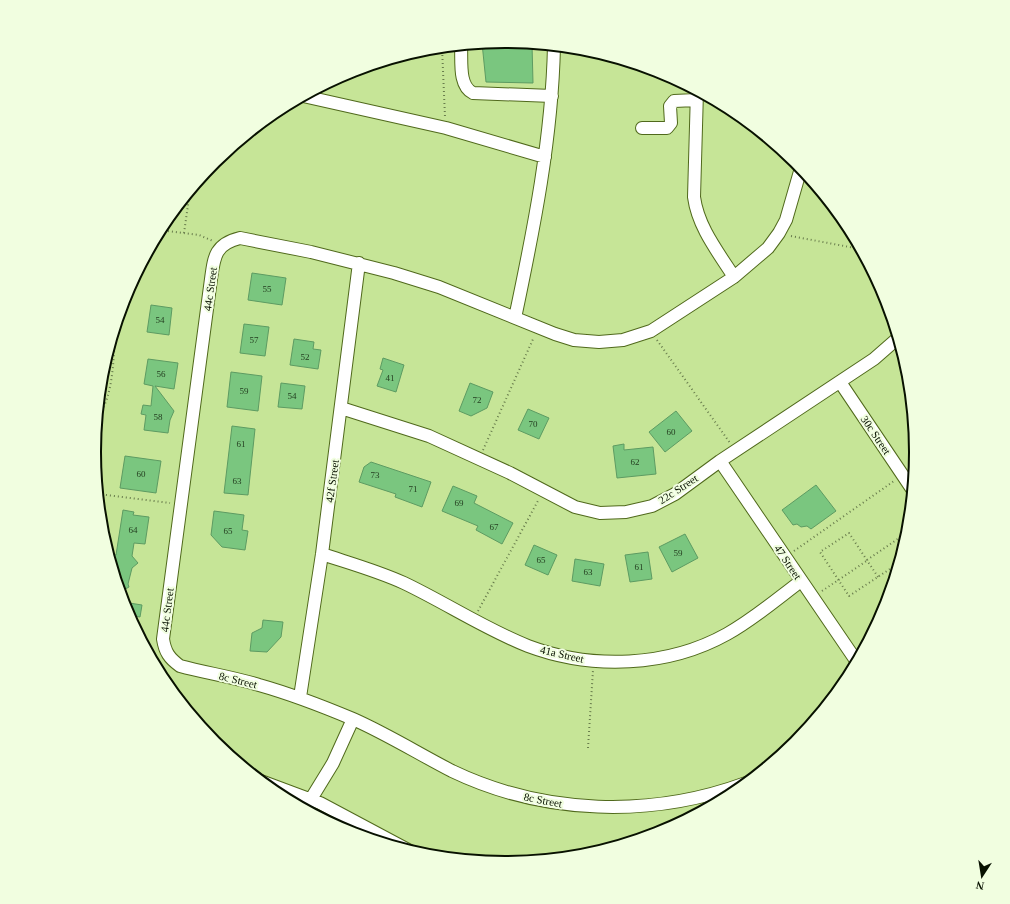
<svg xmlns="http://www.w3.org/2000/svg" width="1010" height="904" viewBox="0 0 1010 904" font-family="Georgia,serif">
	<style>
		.building { fill: #7ac67f; stroke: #5d9b62 }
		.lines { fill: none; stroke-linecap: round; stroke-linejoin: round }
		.minor-casing { stroke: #50691c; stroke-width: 14 }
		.path { stroke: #687c4c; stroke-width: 2; stroke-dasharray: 1 3; stroke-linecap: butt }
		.minor { stroke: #fff; stroke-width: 12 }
		.labels { text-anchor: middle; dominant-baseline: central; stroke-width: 4; stroke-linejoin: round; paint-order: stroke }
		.number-label { font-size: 9px; fill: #243e20 }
		.street-label { font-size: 11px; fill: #081100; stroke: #f1fee0 }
		.rim { fill: none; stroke: #081100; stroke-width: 2 }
	</style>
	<rect width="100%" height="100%" fill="#c6e597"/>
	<path class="building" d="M505,41L532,44L533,83L486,82L482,43Z
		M252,273L286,278L282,305L248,300Z
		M151,305L172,308L169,335L147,332Z
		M244,324L269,327L265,356L240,353Z
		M294,339L314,342L313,349L321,350L318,369L290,365Z
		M383,358L404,365L396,392L377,386L383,370L380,369Z
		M148,359L178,363L174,389L155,386L174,411L170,420L168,433L144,430L146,415L141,414L143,405L151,406L153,386L144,384Z
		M231,372L262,376L258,411L227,407Z
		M281,383L305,386L302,409L278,407Z
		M470,383L493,392L487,408L471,416L459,411Z
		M528,409L549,418L539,439L518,430Z
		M676,411L692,431L665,452L649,432Z
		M232,426L255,429L248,495L224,493Z
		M624,444V450L653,447L656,474L617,478L613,446Z
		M125,456L161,461L156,493L120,488Z
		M371,462L431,482L422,507L395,497L396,494L359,482L364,467Z
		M816,485L836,511L811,529L807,526L801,527L797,524L793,525L782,510Z
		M453,486L477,496L474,503L513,523L502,544L476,530L478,526L442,511Z
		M123,510L134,512L133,515L149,517L145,544L134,543L132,556L138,563L132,568L128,584L129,587L120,592L108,554L116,555Z
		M214,511L244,515L242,530L248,531L245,550L222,547L211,535Z
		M685,534L698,558L672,572L659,547Z
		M534,545L557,555L548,575L525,565Z
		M648,552L652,579L630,582L625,555Z
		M575,559L604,564L600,586L572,581Z
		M123,602L142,605L140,617L128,615Z
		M263,620L283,622L281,637L267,652L250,651L252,633L262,628Z"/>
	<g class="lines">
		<g class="minor-casing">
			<path id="minor" d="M461,45C462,60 458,86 473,93L552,96
				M697,91L694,197C698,227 718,252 734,277
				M303,96L446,128L545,157
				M642,128H667L671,123L670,106L674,101L696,100
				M515,318C534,228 552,138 554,46
				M840,382L912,489
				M341,408L429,436L510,473L575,507L600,513L626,512L652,506L675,494L720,461L874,359L898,338
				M720,461L857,662
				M322,554C349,563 378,571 404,583C446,603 485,629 528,646C592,670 668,667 727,634C754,619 777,599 801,581
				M300,697L322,554L359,263
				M261,781L320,803L410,851
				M746,783C651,818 544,815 452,771C419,754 387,734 353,719C322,706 291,694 259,685C233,677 206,673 180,666C169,658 165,652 163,639L211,279C214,257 215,244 240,238L311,252L394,273L439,287L555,334L574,340L599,342L623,340L651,331L734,277L768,248L779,233L786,220L801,168
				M311,799L333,763L353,719"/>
		</g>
		<path class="path" d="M442,47L445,117
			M160,230L199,235L213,241
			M184,233L190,191
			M791,236L860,249
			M657,340L730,443
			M97,417C115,397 113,352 116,326
			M483,450L534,337
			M98,494L170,503
			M794,551L894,481
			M867,560L908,532
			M878,577L849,533L820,552L849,596L899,563
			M822,591L868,560
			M478,611L539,499
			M588,748L593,670"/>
		<use href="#minor" class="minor"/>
	</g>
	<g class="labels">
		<g class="number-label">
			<text x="267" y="289">55</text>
			<text x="160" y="320">54</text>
			<text x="254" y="340">57</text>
			<text x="305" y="357">52</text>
			<text x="161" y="374">56</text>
			<text x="390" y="378">41</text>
			<text x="244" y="391">59</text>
			<text x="292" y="396">54</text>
			<text x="477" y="400">72</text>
			<text x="158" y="417">58</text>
			<text x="533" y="424">70</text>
			<text x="671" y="432">60</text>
			<text x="241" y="444">61</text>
			<text x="635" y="462">62</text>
			<text x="141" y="474">60</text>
			<text x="375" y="475">73</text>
			<text x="237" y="481">63</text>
			<text x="413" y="489">71</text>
			<text x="459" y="503">69</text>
			<text x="494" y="527">67</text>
			<text x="133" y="530">64</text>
			<text x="228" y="531">65</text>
			<text x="678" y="553">59</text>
			<text x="541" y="560">65</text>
			<text x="639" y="567">61</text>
			<text x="588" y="572">63</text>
		</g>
		<g class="street-label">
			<text transform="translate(210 289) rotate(-82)">44c Street</text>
			<text transform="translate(876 435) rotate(56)">30c Street</text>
			<text transform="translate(332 481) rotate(-82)">42f Street</text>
			<text transform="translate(678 489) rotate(-33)">22c Street</text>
			<text transform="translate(788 562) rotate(56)">47 Street</text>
			<text transform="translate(167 610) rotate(-83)">44c Street</text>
			<text transform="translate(562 654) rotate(13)">41a Street</text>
			<text transform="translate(238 680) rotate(14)">8c Street</text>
			<text transform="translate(543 800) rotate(11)">8c Street</text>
		</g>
	</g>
	<path d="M0 0H1010V904H0ZM101 452a404 404 0 1 1 808 0a404 404 0 1 1-808 0Z" fill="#f1fee0" fill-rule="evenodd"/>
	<path class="rim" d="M101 452a404 404 0 1 1 808 0a404 404 0 1 1-808 0Z"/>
	<g transform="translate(982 876) rotate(192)" stroke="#f1fee0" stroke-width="3" paint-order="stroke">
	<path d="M0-3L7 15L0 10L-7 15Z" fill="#081100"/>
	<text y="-6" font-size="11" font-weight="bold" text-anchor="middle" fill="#081100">N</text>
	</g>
</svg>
